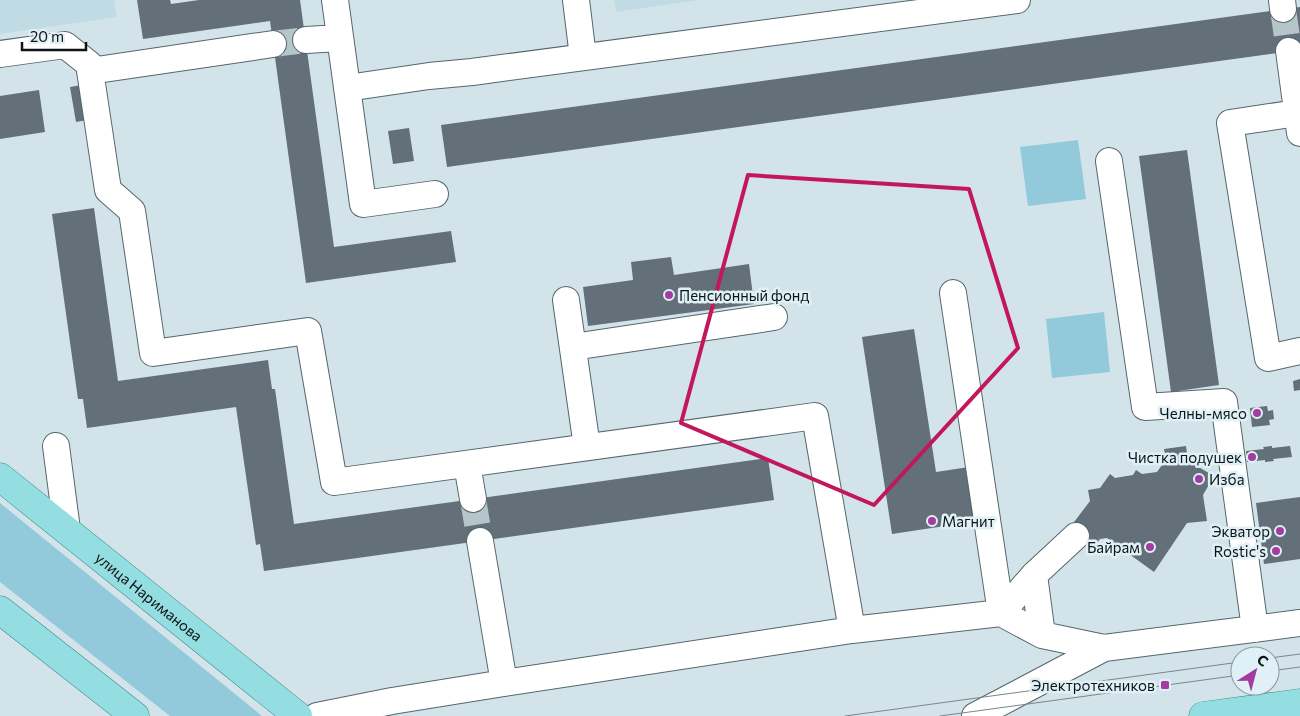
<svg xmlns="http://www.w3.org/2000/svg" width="1300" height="716" viewBox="0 0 1300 716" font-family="Commissioner,sans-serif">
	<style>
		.built { fill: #c0dbe4 }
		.green { fill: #92c9db }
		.building { fill: #636f79 }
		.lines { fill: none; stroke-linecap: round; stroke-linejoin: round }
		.minor-tunnel { stroke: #b5c5ca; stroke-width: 26; stroke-dasharray: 26 13; stroke-linecap: butt }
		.minor-casing { stroke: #56666b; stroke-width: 28 }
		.major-casing { stroke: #36898e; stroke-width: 29 }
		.minor { stroke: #fff; stroke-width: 26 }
		.major { stroke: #94dee2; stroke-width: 28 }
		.tram { stroke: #7a868a; stroke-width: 1 }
		.marked { fill: none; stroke: #c2185b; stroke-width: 4; stroke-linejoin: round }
		.poi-dot { fill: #a23ca0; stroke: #dff1f7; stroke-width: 2 }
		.labels { text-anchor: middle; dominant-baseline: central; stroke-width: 5; stroke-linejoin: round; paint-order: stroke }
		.poi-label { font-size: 15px; fill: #0e1416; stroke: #dff1f7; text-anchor: end }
		.street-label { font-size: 15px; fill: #0e1416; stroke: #dff1f7 }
	</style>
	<rect width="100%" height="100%" fill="#d2e4ea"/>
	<path class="built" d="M0,0H114L117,17L0,34Z
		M614,0H699L616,12Z"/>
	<path class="green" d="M1078,140L1086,199L1028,206L1020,147Z
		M1104,312L1110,372L1052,378L1046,319Z
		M0,503L262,716H170L0,582Z"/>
	<path class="building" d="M137,0H170L171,4L199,0H300L334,247L451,231L456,262L306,283L270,21L143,39Z
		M1300,7V50L447,167L441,125Z
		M87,84L93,119L76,122L70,87Z
		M39,90L45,132L0,139V96Z
		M409,128L414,161L393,164L388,131Z
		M1187,150L1219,385L1171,392L1139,156Z
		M94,208L118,381L268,360L272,389H275L294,524L768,458L774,500L264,571L260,544L256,545L236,407L87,428L83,399H78L52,214Z
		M671,257L674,275L749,264L754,304L588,326L583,287L633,280L631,262Z
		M914,329L936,472L969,467L978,521L892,534L862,337Z
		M1300,379V390L1294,391L1293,381Z
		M1267,406L1268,411L1273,410L1274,419L1269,420L1270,425L1252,427L1250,408Z
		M1186,446L1188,461L1214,476L1203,495L1207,521L1187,523L1154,572L1107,538L1100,539L1093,548L1068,530L1090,501L1088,490L1100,488L1110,474L1115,478L1133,475L1136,470L1142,474L1157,472L1162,465L1167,464L1164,449Z
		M1272,446V448L1290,446L1292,457L1273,459L1274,461L1265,462V460L1247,462L1246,451L1264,449L1263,447Z
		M1300,497V559L1264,564L1256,503Z"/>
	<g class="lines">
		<path class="minor-tunnel" d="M1283,9L1289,51
			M273,44L306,40
			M473,499L480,541"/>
		<g class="minor-casing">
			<path id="minor" d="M335,0L363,204L435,194
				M576,0L583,57
				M1282,0L1283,9
				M306,40L340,38
				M1289,51L1300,133
				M0,54L65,45L89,64L108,190L132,211L153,353L308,331L334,482L815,416L852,630
				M90,71L273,44
				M347,88L429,76L472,72L1017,0
				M1297,113L1230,123L1268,358L1300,351
				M1109,161L1145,407L1224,402L1255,629
				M953,293L1001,613
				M566,300L587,447
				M573,347L774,317
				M56,446L67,530
				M467,464L473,499
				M480,541L504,683
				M1034,575L1042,635
				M1001,613L1034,575L1076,536
				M317,716L392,701L504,683L852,630L1001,613L1042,635L1104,648
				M975,716L1104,648L1300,623"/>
		</g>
		<g class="major-casing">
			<g id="major">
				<path id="s1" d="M0,477L298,716"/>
				<path d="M0,610L135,716"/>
				<path d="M1203,716L1300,703"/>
			</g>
		</g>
		<use href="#minor" class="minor"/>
		<use href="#major" class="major"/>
		<path class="tram" d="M1270,658L1300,654
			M1270,671L1300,667
			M845,716L1240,662
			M940,716L1240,675"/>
	</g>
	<path class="marked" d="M748,175L969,189L1018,348L874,505L681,423Z"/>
	<g class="poi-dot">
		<circle cx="669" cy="295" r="5"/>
		<circle cx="1257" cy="413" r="5"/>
		<circle cx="1252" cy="457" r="5"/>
		<circle cx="1199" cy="479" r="5"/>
		<circle cx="932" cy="521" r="5"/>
		<circle cx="1280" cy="531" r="5"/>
		<circle cx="1150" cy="547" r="5"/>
		<circle cx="1276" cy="551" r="5"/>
		<rect x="1160" y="680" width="10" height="10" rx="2.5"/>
	</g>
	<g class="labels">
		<g class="poi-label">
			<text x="679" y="295" text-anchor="start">Пенсионный фонд</text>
			<text x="1247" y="413">Челны-мясо</text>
			<text x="1242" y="457">Чистка подушек</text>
			<text x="1209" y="479" text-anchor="start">Изба</text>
			<text x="942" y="521" text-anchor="start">Магнит</text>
			<text x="1270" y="531">Экватор</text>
			<text x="1140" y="547">Байрам</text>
			<text x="1266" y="551">Rostiс's</text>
			<text x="1155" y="685">Электротехников</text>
		</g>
		<g class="street-label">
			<text stroke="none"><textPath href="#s1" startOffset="191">улица Нариманова</textPath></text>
		</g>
	</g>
	<g transform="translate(1255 671) rotate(36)"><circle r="24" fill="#dff1f7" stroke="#8b999d"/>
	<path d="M0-4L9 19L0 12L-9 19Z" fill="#a23ca0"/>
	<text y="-8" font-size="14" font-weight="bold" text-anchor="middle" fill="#0e1416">С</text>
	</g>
	<path d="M22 42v8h64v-8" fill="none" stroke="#0e1416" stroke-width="2.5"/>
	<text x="30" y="42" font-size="15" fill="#0e1416" stroke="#dff1f7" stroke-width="4" paint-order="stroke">20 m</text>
</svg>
